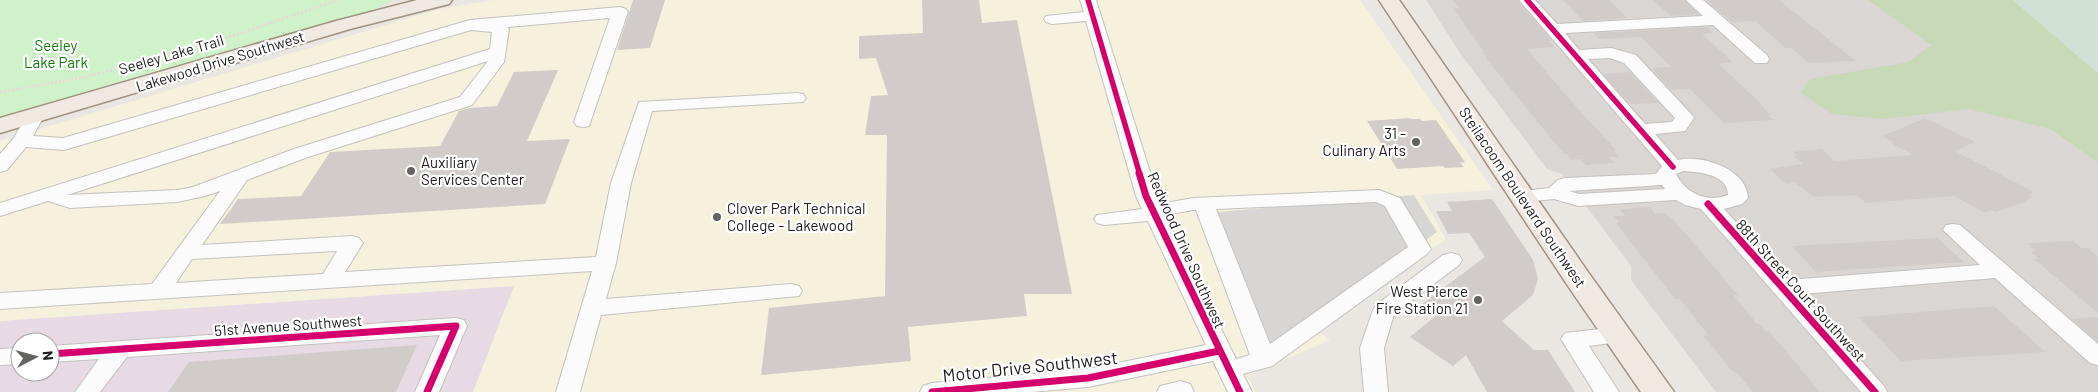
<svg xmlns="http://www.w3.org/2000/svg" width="2098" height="392" viewBox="0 0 2098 392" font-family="Barlow,sans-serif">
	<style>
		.residential { fill: #d9d6d4 }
		.industrial { fill: #e8dae4; fill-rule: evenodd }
		.education { fill: #f6f1dc }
		.religious { fill: #d8d6d4 }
		.forest { fill: #c7d9b6 }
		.wetland { fill: #d0e0d4 }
		.park { fill: #d0f2cb }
		.building { fill: #d1ccc9 }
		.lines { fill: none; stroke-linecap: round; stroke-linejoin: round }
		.minor-casing { stroke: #c2c1bf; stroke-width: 2 }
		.major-casing { stroke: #a09180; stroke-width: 3 }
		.path { stroke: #ead7d6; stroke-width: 2.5; stroke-dasharray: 2 2; stroke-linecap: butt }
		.minor { fill: #fcfbfb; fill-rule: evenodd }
		.major { fill: #f0e9e2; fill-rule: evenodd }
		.cycleway-far1-casing { stroke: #fff; stroke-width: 8 }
		.cycleway-casing { stroke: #fff; stroke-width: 10 }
		.cycleway-far1 { stroke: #d6006c; stroke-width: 5.5 }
		.cycleway { stroke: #d6006c; stroke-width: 7 }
		.poi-dot { fill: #636261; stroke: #fff; stroke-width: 2 }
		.labels { text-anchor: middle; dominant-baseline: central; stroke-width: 4.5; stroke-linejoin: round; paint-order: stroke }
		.park-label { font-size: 15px; fill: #0a7c06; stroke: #fff }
		.street-label { font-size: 15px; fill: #1b1b1b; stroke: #fff }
		.poi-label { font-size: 15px; fill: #1b1b1b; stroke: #fff; text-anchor: end }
		.near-street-label { font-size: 18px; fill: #1b1b1b; stroke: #fff }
	</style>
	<rect width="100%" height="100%" fill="#eae6e2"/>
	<path class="residential" d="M1426,0H1868L2098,163V392H1716L1631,280V266L1562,174L1547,169L1460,53Z"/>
	<path class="industrial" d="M515,286L473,392H0V321ZM20,342H50V372H20Z"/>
	<path class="education" d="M493,0H1360L1493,190L1421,195L1446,239L1316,330L1330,340L1247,376L1256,392H473L514,286L0,321V141L439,9Z"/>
	<path class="religious" d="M1414,195L1437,232L1285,342L1267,344L1217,212Z"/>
	<path class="forest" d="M1868,0H2013L2098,73V163L2050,129L1969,109L1883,119L1832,114L1801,93L1810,79L1909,62L1931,45Z"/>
	<path class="wetland" d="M2013,0H2098V73Z"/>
	<path class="park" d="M0,0H393L343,25L0,126Z"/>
	<path class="building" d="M633,0H665L650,48L617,50Z
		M922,0H979L982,23L1017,20L1072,294H1024L1027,316L908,327L911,361L761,375L769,308L885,296L887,135H865L871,96L888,95L876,58L859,59V36L923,33Z
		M1453,0H1517L1552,41H1549L1554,47L1527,49L1570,100L1616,150L1614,151L1619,157H1609L1614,163L1586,165L1581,159L1571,160L1567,154H1564L1485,57H1487L1483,53H1485L1454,9L1460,8Z
		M1563,0H1609L1627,18L1583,21Z
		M1653,0H1684L1699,14L1671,16Z
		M1706,0H1779L1856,61L1809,63L1791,48H1786L1755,21L1732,22Z
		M1707,27L1713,33L1702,34L1733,62L1719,64L1762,105H1760L1771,115H1768L1773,120L1724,123L1690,89L1671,90L1651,68L1671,67L1641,37L1599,39L1594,33Z
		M558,70L527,141L570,139L545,204L220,224L238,199L301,196L330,152L440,146L459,111L469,108L497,106L514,72Z
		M1630,72L1658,103L1630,104L1603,74Z
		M1410,118L1411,119H1420L1422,121L1436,120L1465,162L1460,163L1464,167L1445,168L1443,166L1397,169L1367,121Z
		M1923,119L1929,120L1975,142L1955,151L2034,192L2028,195L2032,197L2022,203L1995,212L1991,210L1985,213L1954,196L1866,203L1856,195L1814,197L1795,183L1786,184L1770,169L1803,164L1794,156L1797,155L1793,152L1822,149L1835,161L1914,155L1891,143L1893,142L1884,138L1885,137L1883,136Z
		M1492,199L1533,260L1538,279L1533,295L1502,321L1534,350H1548L1575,392H1487L1466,355L1453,366L1410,337L1438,314L1422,304L1485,257L1469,233L1448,234L1436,211H1452L1447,202Z
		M1650,207L1655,214L1665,213L1671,219H1673L1738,295H1733L1757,324H1760L1766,332L1769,331L1820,392H1753L1738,374L1731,370L1704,336L1708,335L1680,299H1675L1616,223L1619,222L1614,216H1625L1620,209Z
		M1937,238L1964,262L1816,272L1792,246Z
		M2073,241L2082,248H2088L2098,257V313L2034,259H2039L2031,252L2036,251L2027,243Z
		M1994,306L2045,352L1901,361L1859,317Z
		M2098,317V342L2072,319Z
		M417,345L396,392H168L189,362Z"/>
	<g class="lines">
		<g class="minor-casing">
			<path id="minor" d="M1080,0H1096L1160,204L1193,198L1379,190L1400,198L1431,249L1427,254L1272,366L1243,374L1252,392H1228L1213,361L1088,387L1030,392H920L923,386L932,383L1088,369L1206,345L1148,221L1104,225L1097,223L1094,219L1097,215L1142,209L1136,196L1086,21L1052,24L1046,22L1044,19L1046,16L1084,12ZM1376,202L1385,206L1408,247L1270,344L1216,209ZM1193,210H1196L1250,355L1236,359L1165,215Z
				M1519,0H1535L1557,24L1703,16L1686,0H1703L1767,55L1769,59L1767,63H1755L1713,25L1565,33L1579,50L1611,48L1636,55L1691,114L1694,118L1685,131L1655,134L1678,160C1702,154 1747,169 1748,198L1742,204L1724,209L1788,280L1980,265L1943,230L1946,225L1953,224L1960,225L2098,344V365L2090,363L1995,278L1801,294L1884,386L1887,392H1861L1701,209L1685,205L1676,200L1578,206L1554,199L1523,202L1516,200L1513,196L1516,192L1549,188L1558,180L1565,178L1656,174L1662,166ZM1610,58L1624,63L1675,118L1672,122L1645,124L1588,59ZM1683,171C1699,172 1728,174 1728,195C1707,203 1686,194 1676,174ZM1662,185L1665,189L1579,194L1569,191Z
				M620,7L626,9L628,12L589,126L583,127L577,126L574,122L610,18L507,27L509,29L504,62L472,105L308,157L247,180L202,245L352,236L359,238L363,243L345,272L596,257L611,183L639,102L797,93L803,94L806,98L803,102L652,111L631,183L616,263L606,299L791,284L799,286L802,291L799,296L601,315L580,392H556L592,271L0,309V293L152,284L220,191L205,196L177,202L70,208L48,201L0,216V203L490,49L492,32L471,30L64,150L26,147L7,170L0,172V154L13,139L29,112L35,111L41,112L44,116L33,136L63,138L470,20ZM488,61L460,97L294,149L193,187L177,190L67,195ZM337,251L323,274L176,283L192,259Z
				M1451,253L1459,255L1462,260L1459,265L1394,314L1384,348L1388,392H1364L1360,348L1373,310L1376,305L1443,255Z
				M456,318L464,320L467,326L439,392H415L440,335L127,357L100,392H75L99,359L50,362V346Z
				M1618,327L1626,329L1630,335L1626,341L1589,346L1619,392H1594L1561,339L1565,333Z
				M20,348V364L0,365V349Z
				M1181,381L1190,384L1194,392H1157L1160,386Z"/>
		</g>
		<g class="major-casing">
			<path id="major" d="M417,0H452L449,4L350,29L0,133V118L336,21Z
				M1379,0H1399L1588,272L1674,392H1641L1568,286Z"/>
		</g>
		<path class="path" d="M0,92L90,76L217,41L338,0"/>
		<use href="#minor" class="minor"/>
		<use href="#major" class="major"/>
		<g class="cycleway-far1-casing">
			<path id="cycleway-far1" d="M1088,0L1140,175
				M1527,0L1673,167"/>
		</g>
		<g class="cycleway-casing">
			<path id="cycleway" d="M1139,173L1146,196L1240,392
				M1708,204L1875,392
				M50,354L456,326L427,392
				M932,392L1088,378L1219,351"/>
		</g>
		<use href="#cycleway-far1" class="cycleway-far1"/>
		<use href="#cycleway" class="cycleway"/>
	</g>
	<g class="poi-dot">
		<circle cx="1416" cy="142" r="5"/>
		<circle cx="411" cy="171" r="5"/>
		<circle cx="717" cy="217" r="5"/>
		<circle cx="1478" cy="300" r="5"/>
	</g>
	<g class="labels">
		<g class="park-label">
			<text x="56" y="45">Seeley<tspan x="56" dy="17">Lake Park</tspan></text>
		</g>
		<g class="street-label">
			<text transform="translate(171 54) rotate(-16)">Seeley Lake Trail</text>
			<text transform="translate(220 61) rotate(-17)">Lakewood Drive Southwest</text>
			<text transform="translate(1523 197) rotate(56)">Steilacoom Boulevard Southwest</text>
			<text transform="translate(1187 250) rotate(66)">Redwood Drive Southwest</text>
			<text transform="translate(1801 290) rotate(48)">88th Street Court Southwest</text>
			<text transform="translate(288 325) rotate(-4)">51st Avenue Southwest</text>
		</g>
		<g class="poi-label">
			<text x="1406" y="133">31 -<tspan x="1406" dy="17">Culinary Arts</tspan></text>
			<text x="421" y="162" text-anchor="start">Auxiliary<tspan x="421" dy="17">Services Center</tspan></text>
			<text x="727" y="208" text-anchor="start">Clover Park Technical<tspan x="727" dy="17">College - Lakewood</tspan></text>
			<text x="1468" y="291">West Pierce<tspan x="1468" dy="17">Fire Station 21</tspan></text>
		</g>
		<g class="near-street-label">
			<text transform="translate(1030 366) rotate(-6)">Motor Drive Southwest</text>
		</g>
	</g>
	<g transform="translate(35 357) rotate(84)"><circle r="24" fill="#ffffff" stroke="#a4a4a4"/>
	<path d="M0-4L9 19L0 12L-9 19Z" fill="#636261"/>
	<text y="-8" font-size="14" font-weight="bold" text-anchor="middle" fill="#1b1b1b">N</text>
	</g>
</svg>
